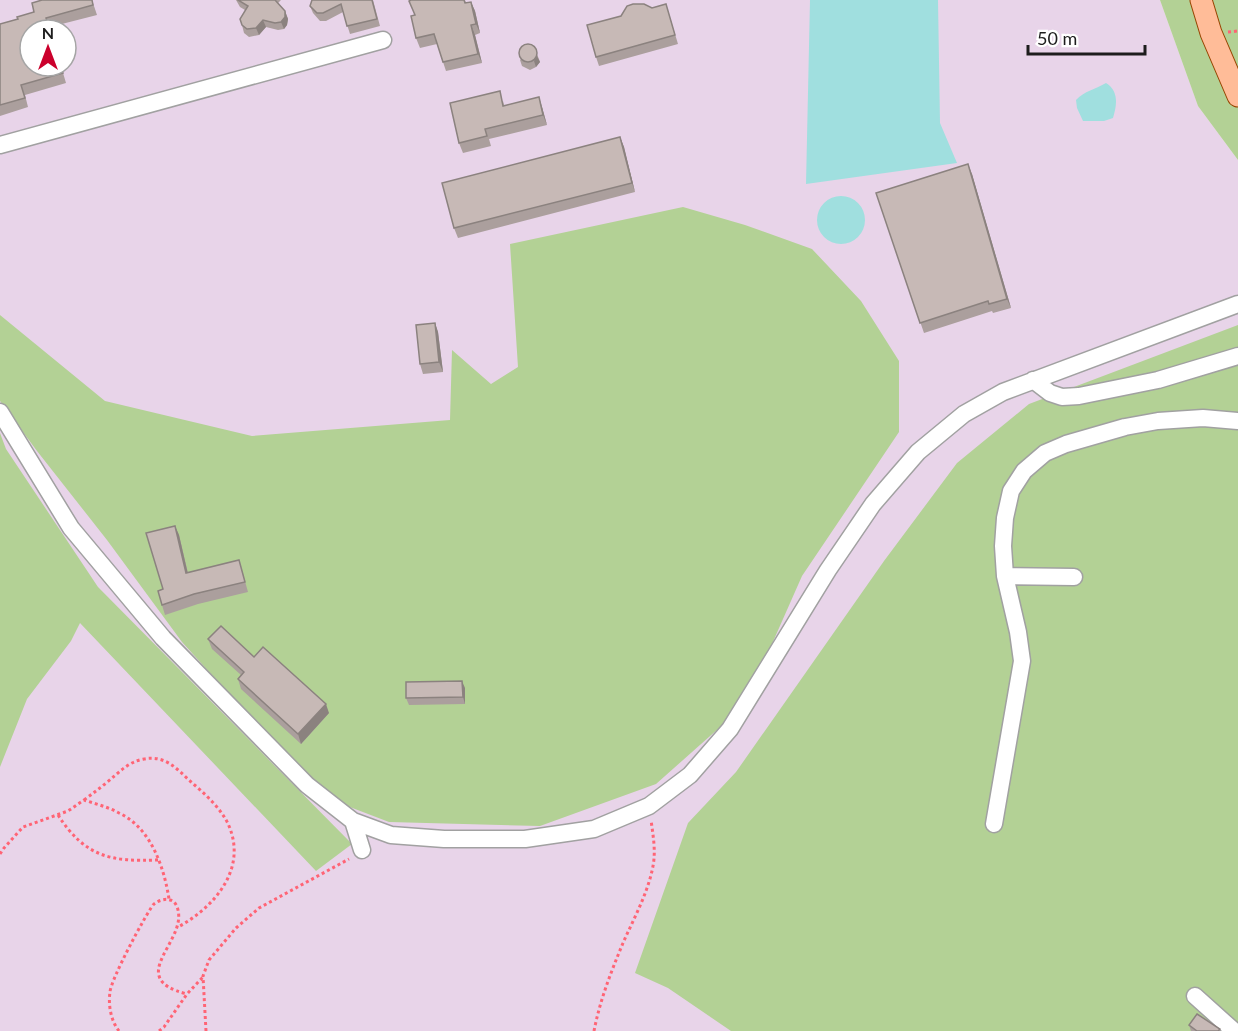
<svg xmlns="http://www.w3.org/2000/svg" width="1238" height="1031" viewBox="0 0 1238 1031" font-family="Lato,sans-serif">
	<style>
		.industrial { fill: #e8d4e9; fill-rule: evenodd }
		.forest { fill: #b3d195 }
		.water { fill: #a0dfdf }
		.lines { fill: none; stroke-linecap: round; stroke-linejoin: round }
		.minor-casing { stroke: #a1a1a1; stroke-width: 19 }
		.major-casing { stroke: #974400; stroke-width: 23 }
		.path { stroke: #ff6475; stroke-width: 3; stroke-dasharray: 3 3; stroke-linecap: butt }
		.minor { stroke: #fff; stroke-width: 16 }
		.major { stroke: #ffbc98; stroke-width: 21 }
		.wall { fill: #ab9f9d }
		.shaded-wall { fill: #8b827f }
		.building { fill: #c7b9b6; stroke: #8b827f; stroke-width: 1.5 }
	</style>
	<rect width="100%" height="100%" fill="#efe8e3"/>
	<path class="industrial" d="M0,0H1160L1198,106L1238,160V1031H0ZM30,30H66V66H30Z"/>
	<path class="forest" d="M1160,0H1201L1238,96V160L1198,106Z
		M1213,0H1238V69L1215,17Z
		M683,207L745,225L812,249L861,301L899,361V432L802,576L745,705L656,784L540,826L389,822L321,796L182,642L107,540L37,451L0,401V315L105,401L252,436L450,420L452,350L491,384L518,367L510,244Z
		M1238,325V1031H731L668,988L635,973L688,823L736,772L884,561L957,463L1029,404Z
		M0,433L6,449L98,587L352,844L316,871L80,623L71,641L27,699L0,767Z"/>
	<path class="water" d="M810,0H938L940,123L957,163L806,184Z
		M1106,83C1119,91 1117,105 1113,118L1104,121H1083L1077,108L1076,100C1084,91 1096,89 1106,83Z
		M817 220a24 24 0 1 1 48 0a24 24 0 1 1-48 0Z"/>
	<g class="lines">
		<g class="minor-casing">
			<path id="minor" d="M0,145L383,40
				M1033,380L1050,393L1062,397L1079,396L1158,380L1238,356
				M0,412L71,528L163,638L307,785L353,821L391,835L444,839H525L594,829L649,806L690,775L730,729L828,570L873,504L918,452L964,414L1003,392L1238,304
				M1005,576L1074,577
				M353,821L362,850
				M994,824L1022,661L1018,632L1005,576L1003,546L1005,518L1011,491L1024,471L1045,453L1066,444L1125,427L1158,421L1203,418L1238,421
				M1195,996L1234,1031"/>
		</g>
		<g class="major-casing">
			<path id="major" d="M1201,0L1211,33L1238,96"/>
		</g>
		<path class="path" d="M1228,32L1238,31
			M84,800C92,794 99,789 106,783C119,773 127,762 144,759C165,755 176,768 190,781C204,793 222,809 229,826C247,869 215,906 180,926
			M58,815C85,857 111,862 158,860
			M0,854L4,848L23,827L68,811L84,800C96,804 108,807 119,813C151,828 164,867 169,899
			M119,1031C111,1021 108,1005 110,992C111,979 145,916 153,905C157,901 165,898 170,900C175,901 177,906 178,910C186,943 124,978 187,994
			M159,1031L164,1027L187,994L203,977
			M206,1031L203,976L209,960L236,928L259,908L349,859
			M594,1031C600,1000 611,972 623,943C634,918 648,893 653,866C656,851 653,835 651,820"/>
		<use href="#minor" class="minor"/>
		<use href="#major" class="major"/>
	</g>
	<path class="wall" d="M92,0L97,15L50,27L51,30H30V66H61L66,83L25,95L28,107L0,116V24Z
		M236,0H281L278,3L285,11L288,19L287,25L284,29L278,30L266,27L259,35L249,37L244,33L242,25L245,10L240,7Z
		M312,0H373L380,26L350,34L343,12L326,21H320L313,13L310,6Z
		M465,0L466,3L471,2L475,11L480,33L475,35L482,63L446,71L437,44L420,48L416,38Z
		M666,4L678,44L599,66L596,57L621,16Z
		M534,46L540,62L536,67L530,70L522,66L520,60Z
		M503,101L504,105L542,107L547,125L489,139L491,146L463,153L459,143Z
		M620,137L624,147L635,192L458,238L454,228Z
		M972,174L1011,308L993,313L992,311L924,333L876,193Z
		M435,323L438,332L443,372L423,374L420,364Z
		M175,526L179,535L188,573L239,560L248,592L198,604L165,615L162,605L163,589Z
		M208,639L254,657L329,713L301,744L241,689L238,679L241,675L212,649Z
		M465,688V704L409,705L406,698Z
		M1189,1025L1220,1029V1031H1191Z"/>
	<path class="shaded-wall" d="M471,2L475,11L480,33L476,24Z
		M285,11L288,19L287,25L284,29L281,22Z
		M263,20L266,27L259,35L256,28Z
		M471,25L475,35L482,63L478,54Z
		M537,56L540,62L536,67L534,61Z
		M539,97L542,107L547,125L543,115Z
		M620,137L624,147L635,192L632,183Z
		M968,164L972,174L1011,308L1007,299Z
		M435,323L438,332L443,372L439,362Z
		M175,526L179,535L190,583L186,573Z
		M462,681L465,688V704L463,697Z
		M326,704L329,713L301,744L298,734Z"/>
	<path class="building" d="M42,0H92L93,5L46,18L50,30H30V66H60L63,73L21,85L25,98L0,105V24L18,19L17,17L34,12L32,3Z
		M238,0H275L285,11V17L281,22L275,23L263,20L256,28L247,29L242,25L240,19L248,6Z
		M312,0H372L377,19L347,26L341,4L323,13H317L310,6Z
		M411,0H464L465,3L471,2L476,24L471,25L478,54L443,62L434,34L416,38L411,16L415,15L409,1Z
		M633,4H644L652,8L666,4L675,35L596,57L587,25L621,16L627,6Z
		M519 53a9 9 0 1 1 18 0a9 9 0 1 1-18 0Z
		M500,91L503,106L539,97L543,115L485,129L487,136L459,143L450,103Z
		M620,137L632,183L454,228L442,183Z
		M968,164L1007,299L989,304L988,301L920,323L876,193Z
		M435,323L439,362L420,364L416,325Z
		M175,526L186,573L239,560L245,582L194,594L162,605L158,591L163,589L146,533Z
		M221,626L254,657L263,647L326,704L298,734L238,679L244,672L208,639Z
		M462,681L463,697L406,698V682Z
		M1197,1014L1220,1029L1218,1031H1197L1189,1025Z"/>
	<g transform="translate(48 48)"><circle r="28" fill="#ffffff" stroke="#a5a5a5" stroke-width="1.5"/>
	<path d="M0-4.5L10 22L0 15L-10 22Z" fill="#cb002c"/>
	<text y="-9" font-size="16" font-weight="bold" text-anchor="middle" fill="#1d1d1d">N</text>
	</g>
	<path d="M1028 45v9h117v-9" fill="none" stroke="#1d1d1d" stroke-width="3"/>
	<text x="1037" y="45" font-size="18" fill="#1d1d1d" stroke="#ffffff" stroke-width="4.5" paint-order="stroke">50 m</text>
</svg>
